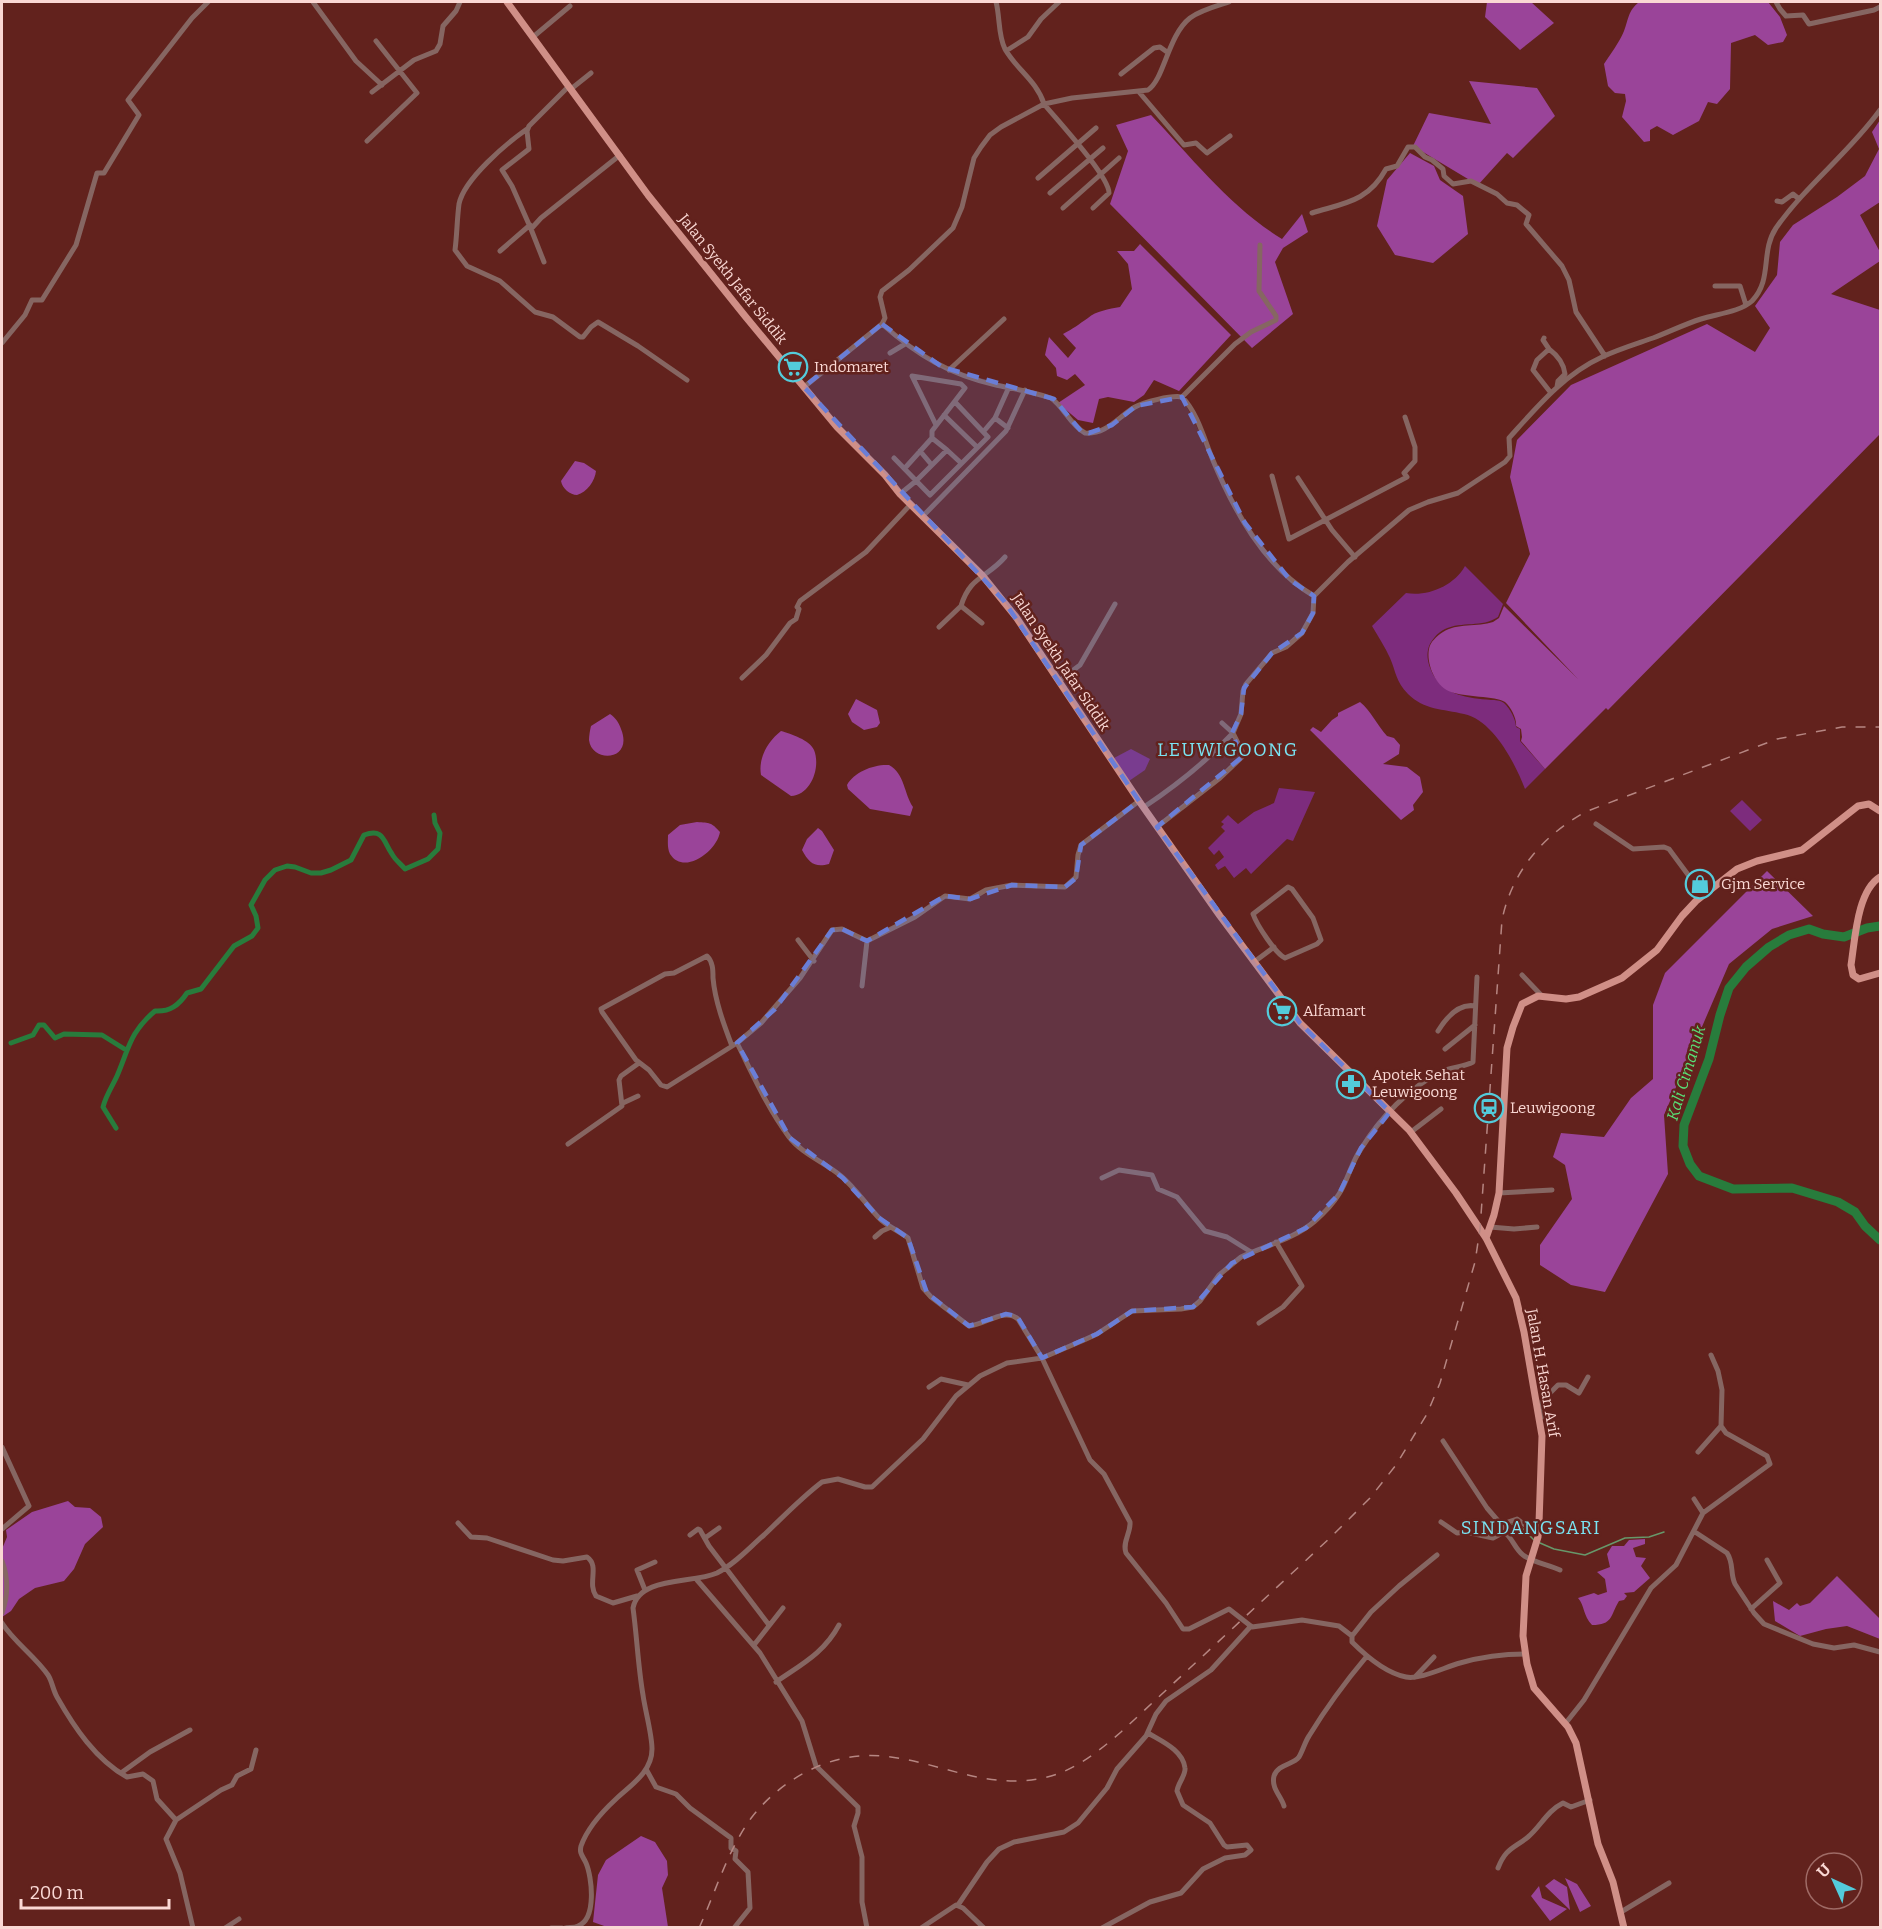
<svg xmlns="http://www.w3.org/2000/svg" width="1882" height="1929" viewBox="0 0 1882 1929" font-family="Bitter,serif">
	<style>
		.green { fill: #7d2c7d }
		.forest { fill: #9a4499 }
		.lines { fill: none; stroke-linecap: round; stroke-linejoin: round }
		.stream { stroke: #67986a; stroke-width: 1.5 }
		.canal { stroke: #287c3c; stroke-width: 5 }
		.river { stroke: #287c3c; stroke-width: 9 }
		.minor { stroke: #866662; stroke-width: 5 }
		.major { stroke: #d08f87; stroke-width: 7 }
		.rail { stroke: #b68682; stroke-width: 1.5; stroke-dasharray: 10 10; stroke-linecap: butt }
		.marked { fill: #6a7ed7; fill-opacity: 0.2; stroke: #6a7ed7; stroke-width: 4.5; stroke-dasharray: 12 8; stroke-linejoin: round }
		.labels { text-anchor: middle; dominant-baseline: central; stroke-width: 5; stroke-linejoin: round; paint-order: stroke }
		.street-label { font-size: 15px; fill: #fad8d4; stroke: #62221d }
		.poi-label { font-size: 15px; fill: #fad8d4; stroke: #62221d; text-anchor: start }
		.water-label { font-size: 16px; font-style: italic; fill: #59e076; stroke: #62221d }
		.quarter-label { font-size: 18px; letter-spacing: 1.5px; fill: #7ae4f3; stroke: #62221d }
	</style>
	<rect width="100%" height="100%" fill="#62221d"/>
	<path class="green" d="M1465,566L1503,604L1498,617C1482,628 1462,621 1445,629C1438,632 1429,642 1428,650C1426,659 1430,669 1434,676C1447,696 1468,698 1491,700C1495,700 1500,700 1504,703C1510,708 1516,720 1516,727L1520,729V741L1545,769L1525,789C1515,763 1493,720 1464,714C1443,709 1424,710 1408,694C1396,682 1396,672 1390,658C1385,647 1378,636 1372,626L1406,593C1427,597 1454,586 1465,566Z
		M1131,749L1150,759L1145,770L1129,781L1114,758Z
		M1279,788L1315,792L1293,841L1287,839L1251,874L1246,868L1234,878L1225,866L1218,870L1215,865L1224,857L1219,850L1214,855L1208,848L1225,831L1221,827L1224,824L1221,822L1228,815L1238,824L1254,812L1274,803Z
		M1742,800L1762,820L1750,831L1730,811Z"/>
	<path class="forest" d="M1487,2H1531L1554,23L1520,50L1485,17Z
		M1639,2H1768L1780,17L1787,35L1783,42L1768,45L1755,35L1731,43L1730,89L1717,104L1708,102L1699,121L1673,135L1657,126L1650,130V141L1644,142L1622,117L1626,101L1625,94L1615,93L1608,86L1604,64C1611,53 1619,43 1624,31C1629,18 1628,11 1639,2Z
		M1469,81L1537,88L1555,116L1513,158L1507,153L1478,185L1413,146L1429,113L1491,124Z
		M1151,115C1193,159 1230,207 1282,239L1302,214L1308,232L1283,248L1275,262L1293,314L1252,348L1110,204L1128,151L1116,125Z
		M1880,120V202L1860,215L1880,252V261L1831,294L1880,310V434L1608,710L1606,708L1545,769L1521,741L1522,737L1521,729L1516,726C1517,719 1511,707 1505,702C1496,696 1463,697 1451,692C1436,687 1426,664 1429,649C1430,642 1437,636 1443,632C1456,623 1478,627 1493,622L1499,618L1504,606L1578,679L1506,603L1530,554L1510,477L1517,440L1571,385L1707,324L1755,352L1770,328L1755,306L1777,275L1780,242L1793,225L1837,197L1865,176L1879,149L1872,132Z
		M1410,153L1434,166L1440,180L1463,196L1468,234L1433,263L1395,255L1377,226L1387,180Z
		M1140,244L1231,335L1179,391L1154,380L1144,395L1134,402L1108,397L1099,399L1093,423L1078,420L1058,403L1085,385L1075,374L1067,380L1057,376L1056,368L1045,355L1049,337L1068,358L1076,348L1063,334C1073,329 1079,324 1088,318C1096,311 1109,309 1120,307L1132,289L1128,264L1117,251H1134Z
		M575,461L584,463L596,471C595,481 587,492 577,495C570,495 562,488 561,481Z
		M856,699L877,710L880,723L877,727L864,730L852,722L848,714Z
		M1360,702C1371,711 1377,725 1387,736L1394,738L1400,745L1399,754L1383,764L1407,767L1420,777L1423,792L1413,805L1414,810L1401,820L1310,730L1313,727L1321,732L1332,720L1338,716V713Z
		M610,714C616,718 619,723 621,729C634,761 592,764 589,740C589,736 590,730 591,726Z
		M781,731C791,734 810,740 814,750C821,767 811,795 791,796L761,775C758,758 768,741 781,731Z
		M889,765C905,774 904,794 913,807L910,816L870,809L848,789L847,785C854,772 874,764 889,765Z
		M697,822C710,823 711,822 720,832C717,851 684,876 670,854C667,848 668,841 668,835L680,825Z
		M818,828L822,831L834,850L829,864C815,868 809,863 802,850L807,839Z
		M1767,871L1813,916L1772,929L1729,964L1664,1115L1668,1174L1605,1292L1571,1285L1540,1265V1245L1572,1199L1565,1165L1553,1157L1561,1133L1604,1137L1631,1098L1653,1079V1005L1665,973Z
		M68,1501L75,1507L90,1508L101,1517L103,1527L85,1544L74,1569L64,1581L35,1588L19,1599L11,1611L2,1617V1549L7,1537L6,1530L32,1512Z
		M1645,1539V1544L1633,1548L1636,1557L1646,1558L1641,1566L1650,1578L1634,1592L1624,1593L1627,1596L1624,1600L1619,1601C1610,1616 1613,1625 1592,1625C1583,1616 1585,1606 1578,1598L1594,1593L1598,1595L1607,1592L1605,1579L1597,1572L1610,1567L1607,1554L1612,1546H1624L1629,1540Z
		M1837,1576L1880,1619V1639L1847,1626L1826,1629L1800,1636L1775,1621L1773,1601L1789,1610L1797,1603L1800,1606L1810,1603Z
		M641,1836L655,1842L667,1861L668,1875L662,1888L668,1927H607L593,1922L598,1875L606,1860Z
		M1565,1878L1577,1884L1591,1906L1580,1912Z
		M1554,1879L1567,1887L1570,1910L1545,1886Z
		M1539,1886L1542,1898L1567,1909L1550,1921L1531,1896Z"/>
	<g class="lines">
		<path class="stream" d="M1512,1524L1520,1526L1534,1540
			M1540,1543L1554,1549L1585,1555L1625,1538L1649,1537L1664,1532"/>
		<path class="canal" d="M11,1043L33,1035L39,1025H44L55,1038L64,1034L102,1035L126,1050
			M116,1128L103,1107C106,1095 112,1087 117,1076C129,1048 130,1032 155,1011C170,1012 179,1005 187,993L201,989L234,946L252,936L258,928L256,916L251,905L265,880L275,870L287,866L295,867L311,873H321L331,870L351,860L364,835C384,828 383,841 392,854C395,860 401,864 405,869L428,859L438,849L440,833L435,823L434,815"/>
		<path class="river" d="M1880,926L1867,928L1844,937L1823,934L1809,929L1789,935L1769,947L1746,967L1729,988L1720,1015L1709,1059L1684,1125L1683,1146L1690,1164L1699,1176L1733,1189L1792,1188L1838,1202L1855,1212L1865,1226L1880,1240"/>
		<path class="minor" d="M313,2L356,61L382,85
			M1776,2L1780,9L1786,16L1803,15L1809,24L1874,10L1880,7
			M533,37L570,6
			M1006,51L1028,37L1041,19L1059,2
			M1121,74L1154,48L1160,47L1167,52
			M569,86L529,126L527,131L529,149L502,170L512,186L531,229L541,218L620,155
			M571,89L591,73
			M372,92L414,60L436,51L440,44L443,26L456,11L460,2
			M1139,92L1184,145L1196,143L1207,153L1230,136
			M527,129C507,143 464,179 459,204C457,219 457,235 455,250L467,266L500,281L535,312L553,317L580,337H583L591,327L598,322L638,346L687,380
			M367,141L417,93L376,41
			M1038,178L1096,128
			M1050,193L1103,148
			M1777,201L1782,202L1793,194L1799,199
			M1063,208L1119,158
			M1093,208L1109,193C1109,176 1057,120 1044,104L1072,98L1148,90C1164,80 1168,35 1190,18C1201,10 1217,6 1229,2
			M1312,213C1344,203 1368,202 1386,169L1397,166L1408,147H1415L1425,157L1432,160L1443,169L1444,176L1453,184L1471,181L1497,194L1507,203L1517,205L1529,215L1526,224L1562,266L1569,280L1576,312L1605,356
			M531,229L544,262
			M500,251L530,225
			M1715,286H1740L1746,305
			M882,324C917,355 950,375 996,385C1015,389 1033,392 1051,398C1064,407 1070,425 1085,433C1106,435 1118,417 1135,407C1144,402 1171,395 1182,397C1197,412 1204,438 1212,458C1233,509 1264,567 1314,596
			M1544,338L1543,340L1549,349L1537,360L1533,370L1551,393
			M2,343L25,315L32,300H42L76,245L97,173H104L139,115L128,100L192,18L208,2
			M1549,349C1557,355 1564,364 1565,374L1558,381L1557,387
			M890,353L905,344
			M949,370L1004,319
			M804,387L882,324L885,318L880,297L882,291L909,270L953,228L962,207L974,158L981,147L990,135L1001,127L1044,104C1037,81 1016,69 1005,49C998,36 1000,16 996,2
			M1182,397L1235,344L1251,332L1276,320V316L1259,291L1260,245
			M944,415L977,447
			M1008,428L995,418L1009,387
			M984,431L995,418
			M947,450L961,463
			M920,451L931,464
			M894,458L930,495L988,437L955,402
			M905,468L932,438
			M1272,476L1289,539L1407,477L1404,473L1415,461V447L1405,417
			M1298,478L1332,530L1355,557
			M900,494L916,481L947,450L932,438V431L965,388L961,384L912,376L936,425
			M923,516L1006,431L1025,390
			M982,623L961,606C970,576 987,578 1005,557
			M939,627L961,606
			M742,678L766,655L790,623L796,619L799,609L797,607L800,601L866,552L911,504
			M1059,681L1080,665L1115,604
			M1144,807C1177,785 1206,762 1233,733L1222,723
			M1596,824L1633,849L1664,847L1669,849L1703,895
			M1157,827L1220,778L1242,757V751L1233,733L1241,714L1243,691L1246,684L1272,653L1286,647L1302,633L1313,613L1314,596L1348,562L1409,510L1428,502L1458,493L1505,462L1510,456L1509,438C1537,407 1563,375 1602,357C1619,349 1636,344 1653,338C1669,332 1685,324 1701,319C1716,314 1740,312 1752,301C1773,279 1760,252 1776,228C1807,184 1849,153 1880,110
			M1288,887L1292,889L1313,918L1321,940L1317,944L1285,958C1275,953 1257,925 1253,914Z
			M798,940L814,961
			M1254,962L1274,947
			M1522,975L1542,996
			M862,986L867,941
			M1438,1031C1446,1018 1458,1003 1475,1006
			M737,1043C753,1075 768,1109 789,1137C802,1154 824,1162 841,1176C855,1188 865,1203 878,1217C886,1226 898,1230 908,1238L923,1288L931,1297L969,1326C985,1325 1004,1307 1018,1319L1042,1358L1090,1460L1104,1474L1130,1522C1131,1533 1122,1542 1126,1553L1166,1603L1183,1629H1189L1229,1609L1252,1627L1302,1620L1339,1626L1352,1636
			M732,1046C724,1025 715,1001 713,978C713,970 713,962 707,956L674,973L665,974L601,1009L602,1012L636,1060L649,1070L661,1085L667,1087L737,1043L761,1023L800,978L832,930L842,929L867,941L915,917L945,896L970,899L986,890L1012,885L1065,887L1076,877L1078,855L1081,845L1139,801
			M1445,1049L1475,1025
			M623,1103L638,1096
			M1411,1132L1441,1109
			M568,1144L622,1106L619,1080L621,1076L639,1063
			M1102,1178L1119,1170L1152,1175L1158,1189L1177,1197L1205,1231L1227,1237L1251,1252
			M1499,1193L1552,1190
			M1490,1227L1514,1229L1537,1227
			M875,1237L882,1231L891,1227
			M1259,1323L1283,1307L1302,1286L1276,1242
			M929,1387L941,1379L968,1385
			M1542,1417V1401L1558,1385H1566L1579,1393L1588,1377
			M1443,1441L1487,1508L1506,1530
			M2,1447L29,1506L2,1529
			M1698,1452L1721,1426
			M1694,1499L1703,1513
			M1441,1522L1457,1533L1466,1532L1493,1538L1504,1532C1512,1537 1515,1549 1523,1555C1532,1562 1549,1565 1560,1570
			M458,1523L471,1537L487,1538L553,1560L563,1561L587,1557C600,1566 587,1583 596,1596L613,1603L637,1596
			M1506,1530L1508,1522L1517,1519L1538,1535
			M1695,1532L1727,1553C1734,1563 1730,1574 1735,1584L1754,1613L1764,1624L1813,1644L1834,1648L1854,1645L1880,1652
			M690,1535L698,1529L700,1530L709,1546L769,1625
			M705,1538L719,1528
			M1437,1555L1399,1586L1371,1612L1352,1636V1642C1366,1656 1385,1673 1406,1677C1420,1680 1445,1667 1460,1663C1481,1657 1503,1654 1525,1654
			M2,1561C8,1577 8,1596 2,1613
			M697,1580L760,1653L802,1721L816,1766L858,1807V1813L854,1826L862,1857V1902L867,1928
			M645,1590L637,1570L655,1562
			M1751,1609L1780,1583L1767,1560
			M2,1623C14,1642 35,1656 48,1675C52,1681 53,1690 57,1697C74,1727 96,1760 127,1777L143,1774L153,1781L157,1799L176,1820L166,1839L180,1873L193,1928
			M754,1645L783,1608
			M1415,1677L1434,1657
			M776,1682C802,1664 824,1653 839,1625
			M1565,1724L1584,1700L1651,1588L1676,1565L1703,1513L1770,1464L1767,1456L1726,1433L1721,1426L1722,1390L1718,1371L1711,1355
			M646,1769L656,1787L676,1794L690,1808L731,1838V1848L736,1851L735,1859L748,1872L750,1908L734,1928
			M121,1773L150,1752L190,1730
			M1284,1806C1281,1796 1271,1788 1274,1776C1278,1764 1293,1765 1299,1757C1303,1750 1305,1742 1309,1736C1326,1708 1346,1681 1367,1656
			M176,1820L221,1790L232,1785L237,1776L251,1769L256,1750
			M1498,1868C1506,1848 1513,1849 1528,1837C1541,1826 1547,1811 1563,1803L1571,1807L1590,1800
			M958,1905L987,1862L999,1849L1014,1842L1064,1832L1078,1823L1107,1788L1117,1769L1146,1736L1156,1714L1166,1701L1211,1670L1251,1626
			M1621,1912L1669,1883
			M225,1928L239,1919
			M551,1928H562
			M565,1928C568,1927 575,1928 578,1926C597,1919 592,1877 586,1863C583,1856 579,1854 581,1846C587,1829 603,1811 616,1799C631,1785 652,1772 652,1749C652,1734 645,1710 643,1695C638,1666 637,1637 633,1608C639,1576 692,1584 717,1573C735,1564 749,1548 764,1535C783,1517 801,1498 822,1482L838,1479L865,1487H872L923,1439L956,1396L980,1376L1007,1363L1042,1358L1084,1340L1097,1334L1132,1311L1181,1309L1193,1307L1200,1301L1219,1275L1241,1257C1265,1246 1294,1239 1315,1221C1323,1214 1333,1204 1339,1194C1348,1180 1351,1163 1361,1149C1380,1118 1409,1087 1443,1071C1452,1067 1464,1067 1473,1062L1477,977
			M921,1928L956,1905L963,1908L984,1928
			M1102,1928L1150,1902L1181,1893L1203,1869L1225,1858L1245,1855L1251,1850L1247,1845L1227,1847L1224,1845L1210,1823L1183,1805L1177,1791C1178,1783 1186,1775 1185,1768C1183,1750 1161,1741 1148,1733"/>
		<path class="major" d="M507,2L648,195L745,316L837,427L885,475L900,494L982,575L1016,617L1139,801L1220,916L1300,1023L1409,1130L1456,1193L1486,1238L1516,1298L1524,1332L1542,1436L1539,1523L1538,1537L1526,1576L1523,1636L1527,1664L1534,1688L1568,1727L1576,1743L1598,1844L1613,1882L1624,1928
			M1880,877C1857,891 1855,940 1851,965L1853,975L1859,979L1880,973
			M1486,1238L1494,1215L1499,1193L1507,1048L1513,1027L1522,1004L1538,996L1566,999L1579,997L1622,978L1657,950L1682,916L1696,901L1737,869L1757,861L1802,850L1858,806L1869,804L1880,811"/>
		<path class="rail" d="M699,1928C716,1891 728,1849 752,1817C766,1799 784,1784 804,1773C895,1724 957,1796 1043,1778C1073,1772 1098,1752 1121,1732L1331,1537L1370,1498L1396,1465L1427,1414L1440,1383L1475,1262L1480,1229L1502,920C1512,871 1543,836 1585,812L1777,739L1842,727H1880"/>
	</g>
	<path class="marked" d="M882,324L942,367L1054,399L1081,431L1089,433L1112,425L1136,406L1182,397L1245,523L1290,580L1314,596L1313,613L1302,633L1272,653L1244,688L1241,714L1232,733L1242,757L1157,827L1300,1023L1390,1112L1361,1148L1339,1194L1306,1228L1232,1263L1193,1307L1132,1311L1097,1334L1042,1358L1017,1316L1006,1314L969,1326L927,1293L908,1238L878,1217L843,1178L790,1138L737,1043L775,1009L832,930L842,929L867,941L945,896L970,899L1012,885L1065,887L1076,878L1081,845L1139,801L1004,601L804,387Z"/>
	<defs>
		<g id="supermarket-ring" transform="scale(1.5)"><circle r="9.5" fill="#62221d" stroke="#53cbdb" stroke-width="1.5"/><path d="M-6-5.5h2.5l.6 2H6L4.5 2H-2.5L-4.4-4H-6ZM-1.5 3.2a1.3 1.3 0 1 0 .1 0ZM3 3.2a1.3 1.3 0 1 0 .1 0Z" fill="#53cbdb"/></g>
		<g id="shop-ring" transform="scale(1.5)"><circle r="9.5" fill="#62221d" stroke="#53cbdb" stroke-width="1.5"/><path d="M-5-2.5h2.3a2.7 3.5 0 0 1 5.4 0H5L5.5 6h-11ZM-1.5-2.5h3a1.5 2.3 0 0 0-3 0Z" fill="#53cbdb"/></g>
		<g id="pharmacy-ring" transform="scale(1.5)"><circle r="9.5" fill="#62221d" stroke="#53cbdb" stroke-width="1.5"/><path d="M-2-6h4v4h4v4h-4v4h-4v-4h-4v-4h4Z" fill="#53cbdb"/></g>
		<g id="station-ring" transform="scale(1.5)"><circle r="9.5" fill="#62221d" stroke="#53cbdb" stroke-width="1.5"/><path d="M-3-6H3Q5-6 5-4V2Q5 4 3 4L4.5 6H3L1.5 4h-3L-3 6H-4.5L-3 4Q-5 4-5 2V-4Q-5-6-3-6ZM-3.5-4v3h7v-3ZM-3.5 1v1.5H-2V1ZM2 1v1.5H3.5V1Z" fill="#53cbdb"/></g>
	</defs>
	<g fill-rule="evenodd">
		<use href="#supermarket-ring" x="793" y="367"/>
		<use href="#shop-ring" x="1700" y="884"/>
		<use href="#supermarket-ring" x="1282" y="1011"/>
		<use href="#pharmacy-ring" x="1351" y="1084"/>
		<use href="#station-ring" x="1489" y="1108"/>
	</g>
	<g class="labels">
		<g class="street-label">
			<text transform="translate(733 279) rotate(51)">Jalan Syekh Jafar Siddik</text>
			<text transform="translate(1061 662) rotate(56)">Jalan Syekh Jafar Siddik</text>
			<text transform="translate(1543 1373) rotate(80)">Jalan H. Hasan Arif</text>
		</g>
		<g class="poi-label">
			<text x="814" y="367">Indomaret</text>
			<text x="1721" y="884">Gjm Service</text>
			<text x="1303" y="1011">Alfamart</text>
			<text x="1372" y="1075">Apotek Sehat<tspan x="1372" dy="17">Leuwigoong</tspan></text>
			<text x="1510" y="1108">Leuwigoong</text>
		</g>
		<g class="water-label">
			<text transform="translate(1686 1073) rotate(-73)">Kali Cimanuk</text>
		</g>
		<g class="quarter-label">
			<text x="1228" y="750">LEUWIGOONG</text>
			<text x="1531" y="1528">SINDANGSARI</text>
		</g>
	</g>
	<rect width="1882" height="1929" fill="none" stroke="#fad8d4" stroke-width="6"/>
	<g transform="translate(1834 1881) rotate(315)"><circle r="28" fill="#62221d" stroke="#9f6b66" stroke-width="1.5"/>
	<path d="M0-4.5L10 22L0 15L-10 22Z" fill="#53cbdb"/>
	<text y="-9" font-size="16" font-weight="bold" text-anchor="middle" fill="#fad8d4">U</text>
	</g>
	<path d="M21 1899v9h148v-9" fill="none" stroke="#fad8d4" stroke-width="3"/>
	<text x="30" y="1899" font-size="18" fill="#fad8d4" stroke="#62221d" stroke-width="4.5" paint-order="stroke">200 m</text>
</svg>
